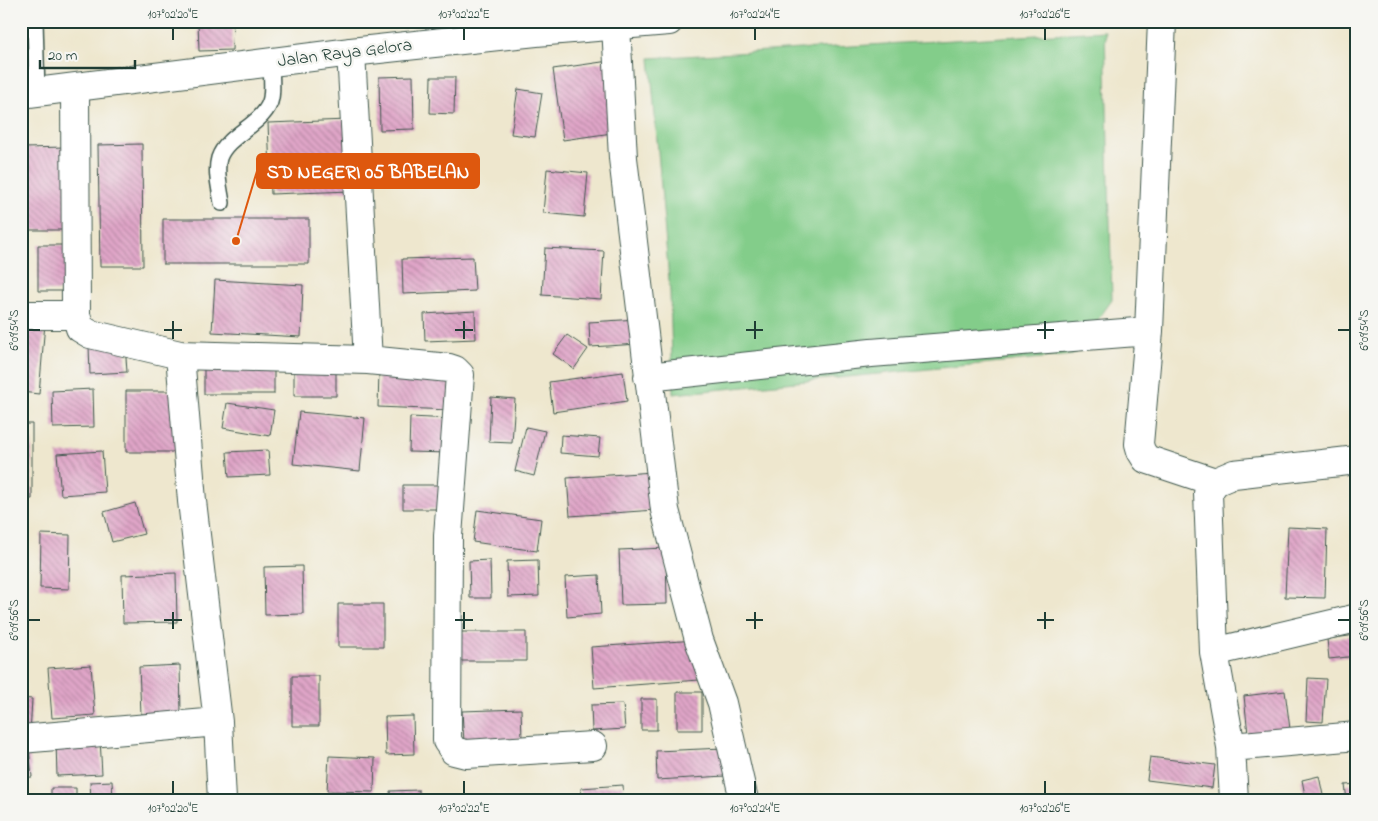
<svg xmlns="http://www.w3.org/2000/svg" width="1378" height="821" viewBox="0 0 1378 821" font-family="'Indie Flower',sans-serif">
	<style>
		.park { fill: #83cd8a; stroke: #51855f }
		.building { fill: url(#building-back-hatch) }
		.lines { fill: none; stroke-linecap: round; stroke-linejoin: round }
		.service-casing { stroke: #3e564b; stroke-width: 18 }
		.minor-casing { stroke: #3e564b; stroke-width: 30 }
		.tertiary-casing { stroke: #3e564b; stroke-width: 30 }
		.service { stroke: #fff; stroke-width: 15 }
		.minor { stroke: #fff; stroke-width: 28 }
		.tertiary { stroke: #fff; stroke-width: 28 }
		.ticks { fill: none; stroke: #1f3d34; stroke-width: 2 }
		.labels { text-anchor: middle; dominant-baseline: central; stroke-width: 5; stroke-linejoin: round; paint-order: stroke }
		.street-label { font-size: 18px; fill: #1f3d34; stroke: #f6f6f2 }
		.leader { fill: none; stroke: #de580e; stroke-width: 2 }
		.callout-dot { fill: #de580e; stroke: #f6f6f2; stroke-width: 2 }
		.callout { fill: #de580e; stroke: #de580e; stroke-width: 2 }
		.callout-label { font-size: 19px; text-anchor: middle; font-weight: bold; fill: #fff }
		.neatline { fill: none; stroke: #1f3d34; stroke-width: 2 }
		.ticks-label { font-size: 12px; text-anchor: middle; fill: #1f3d34 }
	</style>
	<defs>
		<pattern id="building-back-hatch" width="6" height="6" patternUnits="userSpaceOnUse" patternTransform="scale(1.25)"><rect width="6" height="6" fill="#e0a5c8"/><path d="M-1 5l2 2M0 0l6 6M5-1l2 2" fill="none" stroke="#b588a3"/></pattern>
	</defs>
	<rect width="100%" height="100%" fill="#f6f6f2"/>
	<filter id="ink" filterUnits="userSpaceOnUse"><feTurbulence type="fractalNoise" baseFrequency=".02" numOctaves="2"/><feDisplacementMap in="SourceGraphic" scale="10" xChannelSelector="R" yChannelSelector="G"/><feConvolveMatrix kernelMatrix="1 2 1 2 8 2 1 2 1" color-interpolation-filters="sRGB"/></filter>
	<filter id="wash" filterUnits="userSpaceOnUse"><feTurbulence type="fractalNoise" baseFrequency=".0096" numOctaves="4" result="noise"/><feDisplacementMap in="SourceGraphic" scale="20" xChannelSelector="R" yChannelSelector="G"/><feGaussianBlur stdDeviation="1.12" result="paint"/><feColorMatrix in="noise" values="0 0 0 0 0 0 0 0 0 0 0 0 0 0 0 0 0 1.4 0 .05"/><feComposite in="paint" operator="in"/></filter>
	<g filter="url(#wash)">
		<rect width="100%" height="100%" fill="#eee7ce"/>
		<path class="park" d="M1105,31L1112,300L1073,355L673,394L670,292L650,58Z"/>
		<g id="blocks">
			<path class="building" d="M198,21H233L232,50L199,51Z
				M609,61L619,132L563,140L553,69Z
				M413,76L414,129L380,130L379,77Z
				M431,77H455L454,114L430,113Z
				M518,89L542,93L535,137L511,134Z
				M348,120L351,191L271,194L268,123Z
				M142,144L143,266H100L98,145Z
				M66,147L67,230H25L24,148Z
				M547,169L588,173L584,217L543,213Z
				M163,219H309V264H163Z
				M38,245H66V291H38Z
				M545,248L604,251L601,299L542,295Z
				M473,257L475,291L403,294L402,259Z
				M215,280L303,285L301,337L212,332Z
				M475,311L476,339L425,341L424,314Z
				M638,319L639,344L590,347L589,322Z
				M21,321L45,323L39,394L21,392Z
				M567,335L588,349L574,369L553,354Z
				M125,344L127,372L90,374L89,346Z
				M204,358H274V394H204Z
				M294,364H336V396H294Z
				M379,372L450,375L449,410L378,407Z
				M623,372L627,401L553,412L549,382Z
				M93,389L94,427L53,428L52,391Z
				M126,391H181V452H126Z
				M491,397L515,399L512,443L489,442Z
				M227,403L274,410L270,436L223,428Z
				M299,412L365,418L360,471L293,464Z
				M410,417L452,419L450,453L409,452Z
				M21,424H32V499H21Z
				M526,427L545,431L534,476L515,471Z
				M561,435L600,438L598,456L560,453Z
				M268,450L270,475L229,477L227,452Z
				M102,451L105,492L61,495L57,454Z
				M653,472L655,510L570,516L567,478Z
				M403,485H444V509H403Z
				M135,503L144,534L112,542L104,512Z
				M477,510L541,519L537,551L473,542Z
				M1288,527L1327,529L1325,598L1285,597Z
				M41,534L70,535L69,589L40,588Z
				M666,548L667,604L621,605L619,550Z
				M490,560L491,598H470L469,561Z
				M538,560L539,596L508,597L507,561Z
				M302,566L303,614L265,615L264,567Z
				M176,573L177,622L123,623L122,575Z
				M599,575L601,614L567,617L565,577Z
				M338,604H383V647H338Z
				M459,632H526V661H459Z
				M1356,635L1357,656L1329,659L1327,639Z
				M697,640L699,680L594,688L591,647Z
				M91,665L95,715L52,718L48,668Z
				M180,665L181,713L141,714L139,667Z
				M292,676H319V726H292Z
				M1308,678L1326,679L1323,722L1306,721Z
				M1285,691L1290,729L1248,734L1244,696Z
				M677,692H702V730H677Z
				M21,698L32,699L30,734L21,733Z
				M641,699H657V730H641Z
				M623,704L625,729L592,731L591,705Z
				M521,709L522,739L464,742L462,711Z
				M413,716L414,754L386,755L385,717Z
				M100,739L102,774L57,776L56,741Z
				M29,747L32,777L21,778V748Z
				M724,748L725,776L657,780L656,751Z
				M329,756L375,758L374,792L327,791Z
				M1150,757L1215,765L1212,788L1147,780Z
				M1319,776L1324,800H1306L1302,780Z
				M112,781L113,800H91L90,782Z
				M1357,784V800H1347L1345,785Z
				M623,785L624,800H582L581,788Z
				M51,788H76V800H51Z
				M419,790V800H391L390,791Z"/>
		</g>
	</g>
	<g filter="url(#ink)">
		<use href="#blocks" fill-opacity="0" stroke="#3e564b" stroke-width="1"/>
		<g class="lines">
			<g class="service-casing">
				<path id="service" d="M35,21L37,93
					M222,203C220,189 215,172 219,158C227,134 267,123 271,98C273,87 271,74 271,63"/>
			</g>
			<g class="minor-casing">
				<path id="minor" d="M1162,21L1149,331L1139,444L1141,451L1146,459L1215,482
					M616,25L623,158L665,510L699,640L722,703L744,800
					M351,52L368,360
					M75,88L76,315L80,328L90,334L180,355L192,501L218,722L222,800
					M21,315H76
					M180,355L368,360L449,368L455,370L460,375L448,536L447,741L454,751L466,754L593,746
					M648,377L871,353L1149,331
					M1214,652L1357,618
					M21,739L218,722
					M1231,747L1357,736
					M1234,800L1231,747L1214,652L1208,493L1215,482L1234,474L1357,460"/>
			</g>
			<g class="tertiary-casing">
				<path id="tertiary" d="M21,94L351,52L536,32L669,21"/>
			</g>
			<use href="#service" class="service"/>
			<use href="#minor" class="minor"/>
			<use href="#tertiary" class="tertiary"/>
		</g>
	</g>
	<path class="ticks" d="M173,28V40M464,28V40M755,28V40M1045,28V40M173,321V339M464,321V339M755,321V339M1045,321V339M28,330H40M164,330H182M455,330H473M746,330H763M1037,330H1054M1338,330H1350M173,612V629M464,612V629M755,612V629M1045,612V629M28,620H40M164,620H182M455,620H473M746,620H763M1037,620H1054M1338,620H1350M173,781V794M464,781V794M755,781V794M1045,781V794"/>
	<g class="labels">
		<g class="street-label">
			<text transform="translate(345 54) rotate(-7)">Jalan Raya Gelora</text>
		</g>
	</g>
	<path class="leader" d="M236 241L257 171"/>
	<circle class="callout-dot" cx="236" cy="241" r="5"/>
	<rect class="callout" x="257" y="154" width="222" height="34" rx="5"/>
	<g class="callout-label">
		<text x="368" y="178">SD NEGERI 05 BABELAN</text>
	</g>
	<rect width="1378" height="821" fill="none" stroke="#f6f6f2" stroke-width="55"/>
	<path d="M40 60v8h95v-8" fill="none" stroke="#1f3d34" stroke-width="2.5"/>
	<text x="48" y="60" font-size="15" fill="#1f3d34" stroke="#f6f6f2" stroke-width="4" paint-order="stroke">20 m</text>
	<rect x="28" y="28" width="1322" height="766" class="neatline"/>
	<g class="ticks-label">
		<text x="173" y="18">107°02'20"E</text>
		<text x="464" y="18">107°02'22"E</text>
		<text x="755" y="18">107°02'24"E</text>
		<text x="1045" y="18">107°02'26"E</text>
		<text transform="translate(14 330) rotate(-90)" y="4">6°09'54"S</text>
		<text transform="translate(1364 330) rotate(-90)" y="4">6°09'54"S</text>
		<text transform="translate(14 620) rotate(-90)" y="4">6°09'56"S</text>
		<text transform="translate(1364 620) rotate(-90)" y="4">6°09'56"S</text>
		<text x="173" y="812">107°02'20"E</text>
		<text x="464" y="812">107°02'22"E</text>
		<text x="755" y="812">107°02'24"E</text>
		<text x="1045" y="812">107°02'26"E</text>
	</g>
</svg>
